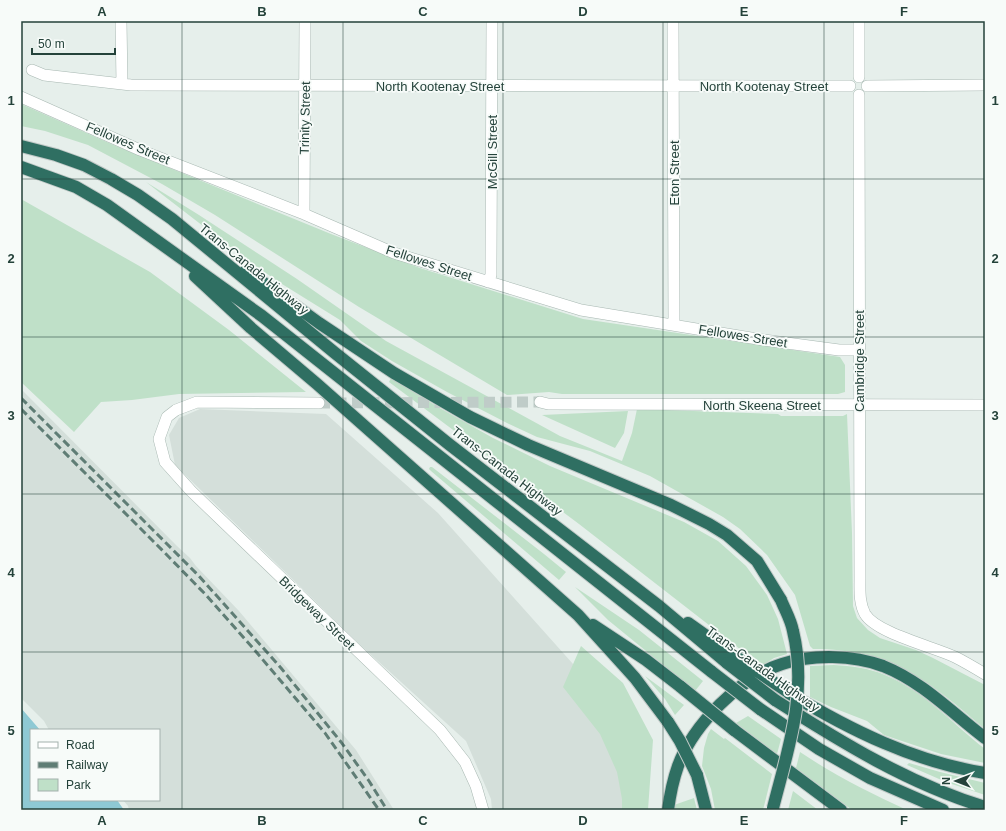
<svg xmlns="http://www.w3.org/2000/svg" width="1006" height="831" viewBox="0 0 1006 831" font-family="Helvetica,sans-serif">
	<style>
		.built { fill: #d4dfda }
		.green { fill: #bfe0c8 }
		.water { fill: #8ec9d4 }
		.pier { fill: #e6efeb }
		.lines { fill: none; stroke-linecap: round; stroke-linejoin: round }
		.minor-tunnel { stroke: #bfccc8; stroke-width: 11; stroke-dasharray: 11 5.5; stroke-linecap: butt }
		.minor-casing { stroke: #a8b8b2; stroke-width: 12 }
		.highway-casing { stroke: #c2cac8; stroke-width: 14 }
		.minor { stroke: #fff; stroke-width: 11 }
		.highway { stroke: #2f6f62; stroke-width: 12 }
		.rail { stroke: #5f7d75; stroke-width: 3; stroke-dasharray: 8 4; stroke-linecap: butt }
		.highway-bridge-casing { stroke: #c2cac8; stroke-width: 14; stroke-linecap: butt }
		.highway-bridge { stroke: #2f6f62; stroke-width: 12 }
		.grid { fill: none; stroke: #24423a; stroke-width: 1; stroke-opacity: 0.55 }
		.labels { text-anchor: middle; dominant-baseline: central; stroke-width: 3.5; stroke-linejoin: round; paint-order: stroke }
		.street-label { font-size: 13px; fill: #24423a; stroke: #f7fbf9 }
		.neatline { fill: none; stroke: #24423a; stroke-width: 1.5 }
		.grid-label { font-size: 13px; text-anchor: middle; font-weight: bold; fill: #24423a }
	</style>
	<rect width="100%" height="100%" fill="#e6efeb"/>
	<path class="built" d="M21,389L177,546L190,558L196,566L239,611L356,750L394,810H127L121,800H159V730H47L21,700Z
		M200,409L326,414L438,513L632,730L634,810H492L491,799L466,741L358,643L175,465L169,435L179,418Z"/>
	<path class="green" d="M21,104L116,146L331,234L420,268L583,319L840,357L845,365V392L838,394H562L549,392L507,395L359,307L215,215L162,184L88,145L45,131L21,126Z
		M146,182L199,215L297,279L386,341L560,436L622,461L632,433L637,409L778,414L781,416H843L847,414L852,533L853,606L857,618L868,630L880,638L916,650L933,658L985,685V729C929,681 891,649 813,649L810,646L795,595L767,555L740,529L723,517L650,476L590,451L537,437L507,423L447,392L392,361L361,341L340,320L282,284L251,263Z
		M21,199L150,272L229,330L306,392L179,394L132,400L101,402L74,432L21,382Z
		M391,378L438,407L493,438L550,466L684,522L718,541L746,566L767,595L778,619L787,654L774,658L763,665L747,652L745,653L579,524L389,382Z
		M628,411L624,433L615,448L542,415Z
		M430,467H432L544,554L566,572L559,580L431,471L429,469Z
		M575,587L639,630L703,681L695,691L608,620Z
		M581,646L623,683L653,740L648,810H622V799L617,772L600,734L563,687Z
		M834,665C851,666 869,668 885,675C924,691 953,724 985,749V763L941,754L884,735L867,721L831,707L810,697V666Z
		M645,676L684,705L675,715L665,699Z
		M748,716L781,739L777,754L736,723Z
		M711,729L724,739L725,738L772,774L763,810H715L711,789L702,766L704,748L708,734Z
		M800,752C834,775 870,793 907,810H852L796,768Z
		M909,763L940,772L985,783V795L946,782L907,765Z
		M793,791L818,810H788Z
		M694,798L697,810H673L674,805Z"/>
	<path class="water" d="M21,700L47,730H31V800H121L127,810H21Z"/>
	<path class="pier" d="M21,698L44,721L49,730H40L21,708Z
		M117,800H123L128,806L129,810H124Z"/>
	<g class="lines">
		<path class="minor-tunnel" d="M319,403L540,402"/>
		<g class="minor-casing">
			<path id="minor" d="M121,21L122,84
				M673,21L674,325
				M32,70L44,75L131,85L850,86
				M859,77V21
				M867,86L985,85
				M859,95L860,578C860,590 859,603 865,614C876,633 934,647 955,657C965,662 975,668 985,674
				M21,97L140,150L304,214L394,253L581,310L764,340L839,350H858
				M304,214L305,21
				M488,282L491,275V263L492,21
				M540,402L548,404L985,405
				M319,403L197,402L176,410L167,417L159,439L165,462L191,491L440,730L465,762L476,786L483,810"/>
		</g>
		<g class="highway-casing">
			<path id="highway" d="M21,146L56,155L84,165L111,179L138,195L172,219L335,353L450,445L659,606L727,663
				M21,167L76,187L107,205L262,316L712,672
				M246,270L319,323L394,373L470,417L528,445L671,505L709,524L727,535L757,561L781,600
				M195,276L251,328L317,384L578,615L635,678L668,722
				M688,623L736,657
				M593,625L646,660L681,687
				M789,693C850,730 915,762 985,773
				M775,700C841,742 909,784 985,807
				M760,709L819,749L870,778L943,810
				M734,730L841,810
				M697,775L706,810
				M668,810C670,795 673,780 678,766C693,725 740,677 782,664C813,654 853,655 883,666C923,682 952,713 985,738"/>
		</g>
		<use href="#minor" class="minor"/>
		<use href="#highway" class="highway"/>
		<path class="rail" d="M21,398L199,576L281,668L341,742L369,781L387,810
			M21,409L164,552L206,595L252,647L325,733L379,810"/>
		<g class="highway-bridge-casing">
			<path id="highway-bridge" d="M736,657L788,692
				M727,663L775,700
				M712,672L760,709
				M681,687L734,730
				M668,722L680,741L697,775
				M773,808C788,749 808,693 793,631C791,620 785,610 781,600"/>
		</g>
		<use href="#highway-bridge" class="highway-bridge"/>
	</g>
	<path class="grid" d="M182,21V810M343,21V810M503,21V810M663,21V810M824,21V810M21,179H985M21,337H985M21,494H985M21,652H985"/>
	<g class="labels">
		<g class="street-label">
			<text x="440" y="86">North Kootenay Street</text>
			<text x="764" y="86">North Kootenay Street</text>
			<text transform="translate(305 118) rotate(-89)">Trinity Street</text>
			<text transform="translate(128 143) rotate(23)">Fellowes Street</text>
			<text transform="translate(492 152) rotate(-90)">McGill Street</text>
			<text transform="translate(674 173) rotate(-90)">Eton Street</text>
			<text transform="translate(429 263) rotate(18)">Fellowes Street</text>
			<text transform="translate(254 269) rotate(39)">Trans-Canada Highway</text>
			<text transform="translate(743 336) rotate(9)">Fellowes Street</text>
			<text transform="translate(859 361) rotate(-90)">Cambridge Street</text>
			<text x="762" y="405">North Skeena Street</text>
			<text transform="translate(507 471) rotate(38)">Trans-Canada Highway</text>
			<text transform="translate(317 613) rotate(44)">Bridgeway Street</text>
			<text transform="translate(763 669) rotate(36)">Trans-Canada Highway</text>
		</g>
	</g>
	<rect width="1006" height="831" fill="none" stroke="#f7fbf9" stroke-width="44"/>
	<rect x="30" y="729" width="130" height="72" fill="#f7fbf9" stroke="#a3b1ad"/>
	<rect x="38" y="742" width="20" height="6" fill="#ffffff" stroke="#a3b1ad"/>
	<text x="66" y="749" font-size="12" fill="#24423a">Road</text>
	<rect x="38" y="762" width="20" height="6" fill="#5f7d75" stroke="#a3b1ad"/>
	<text x="66" y="769" font-size="12" fill="#24423a">Railway</text>
	<rect x="38" y="779" width="20" height="12" fill="#bfe0c8" stroke="#a3b1ad"/>
	<text x="66" y="789" font-size="12" fill="#24423a">Park</text>
	<g transform="translate(956 781) rotate(270)" stroke="#f7fbf9" stroke-width="3" paint-order="stroke">
	<path d="M0-3L7 15L0 10L-7 15Z" fill="#24423a"/>
	<text y="-6" font-size="11" font-weight="bold" text-anchor="middle" fill="#24423a">N</text>
	</g>
	<path d="M32 48v6h83v-6" fill="none" stroke="#24423a" stroke-width="2"/>
	<text x="38" y="48" font-size="12" fill="#24423a" stroke="#f7fbf9" stroke-width="3" paint-order="stroke">50 m</text>
	<rect x="22" y="22" width="962" height="787" class="neatline"/>
	<g class="grid-label">
		<text x="102" y="16">A</text>
		<text x="262" y="16">B</text>
		<text x="423" y="16">C</text>
		<text x="583" y="16">D</text>
		<text x="744" y="16">E</text>
		<text x="904" y="16">F</text>
		<text x="11" y="105">1</text>
		<text x="995" y="105">1</text>
		<text x="11" y="263">2</text>
		<text x="995" y="263">2</text>
		<text x="11" y="420">3</text>
		<text x="995" y="420">3</text>
		<text x="11" y="577">4</text>
		<text x="995" y="577">4</text>
		<text x="11" y="735">5</text>
		<text x="995" y="735">5</text>
		<text x="102" y="825">A</text>
		<text x="262" y="825">B</text>
		<text x="423" y="825">C</text>
		<text x="583" y="825">D</text>
		<text x="744" y="825">E</text>
		<text x="904" y="825">F</text>
	</g>
</svg>
